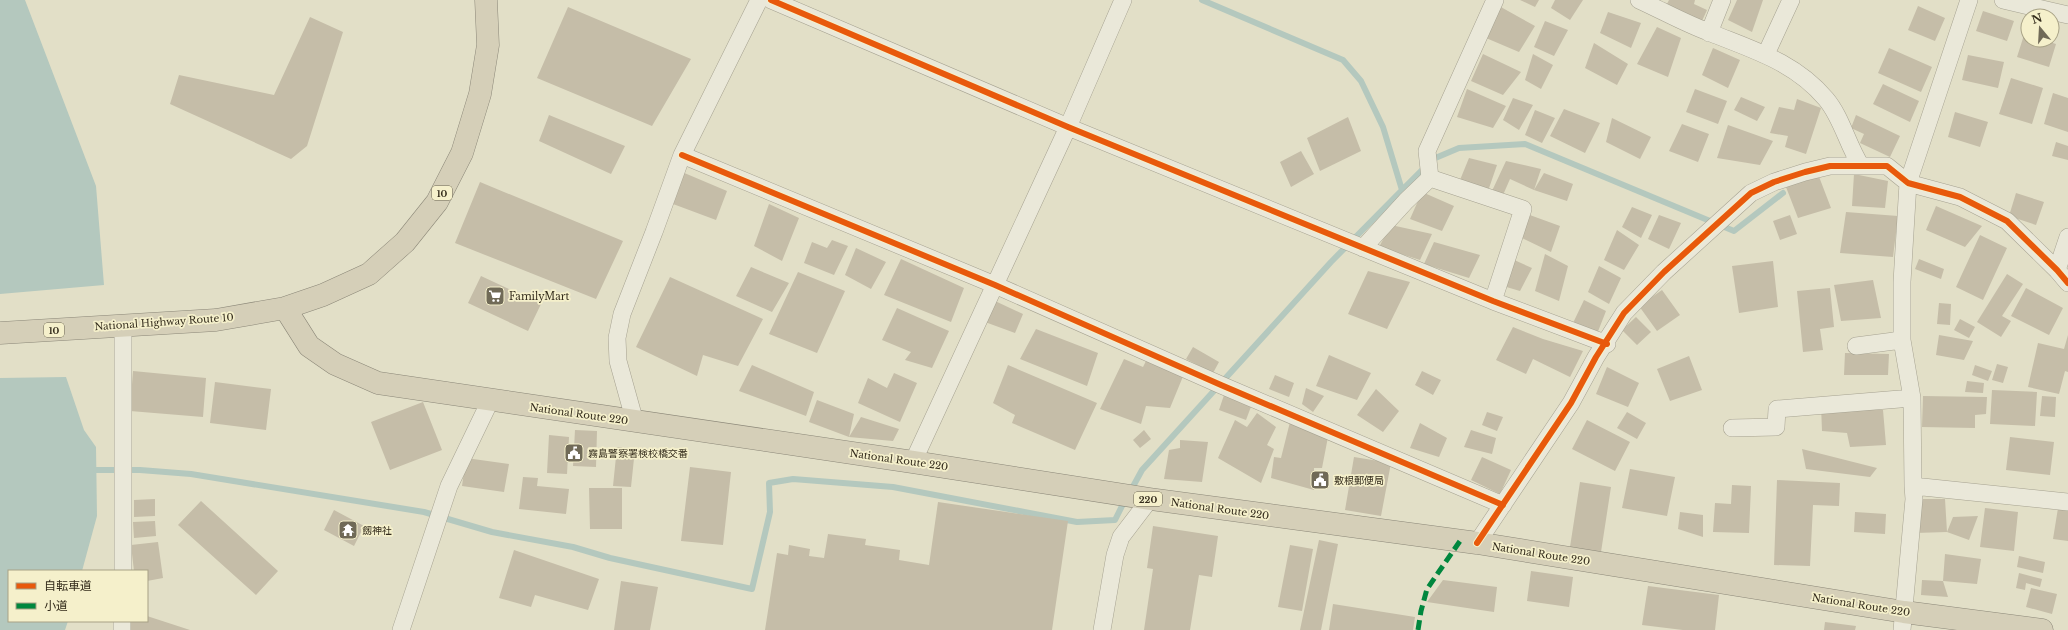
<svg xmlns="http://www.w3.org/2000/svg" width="2068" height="630" viewBox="0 0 2068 630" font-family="'Libre Baskerville','Noto Sans JP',serif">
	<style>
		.water { fill: #b4c8be }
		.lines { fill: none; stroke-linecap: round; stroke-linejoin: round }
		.stream { stroke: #b4c8be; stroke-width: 6 }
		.building { fill: #c5bda8 }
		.street-casing { stroke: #a6a291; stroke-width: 18 }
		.highway-casing { stroke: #8b8778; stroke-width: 23 }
		.street { stroke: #eae8d9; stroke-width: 17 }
		.highway { stroke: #d5cfb8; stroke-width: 22 }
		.quiet { stroke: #00873e; stroke-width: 5; stroke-dasharray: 10 5; stroke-linecap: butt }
		.cycleway-casing { stroke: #f5f0cb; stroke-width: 8 }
		.cycleway { stroke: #e8590c; stroke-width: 6 }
		.labels { text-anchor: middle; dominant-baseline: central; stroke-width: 3.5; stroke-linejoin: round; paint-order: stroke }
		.shield { fill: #f5f0cb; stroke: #6d6650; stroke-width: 1 }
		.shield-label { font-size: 9px; font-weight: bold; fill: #332b1b }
		.poi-label { font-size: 10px; fill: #332b1b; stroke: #f5f0cb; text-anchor: start }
		.street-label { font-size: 10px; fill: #332b1b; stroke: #f5f0cb }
	</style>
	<rect width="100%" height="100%" fill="#e2dfc7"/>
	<path class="water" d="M0,0H25L96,186L104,285L0,294Z
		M66,377L84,430L96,447L97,516L82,571H9V621H68L65,630H0V378Z"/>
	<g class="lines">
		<path class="stream" d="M1202,0L1343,60L1361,81L1383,127L1402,190
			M96,470H140L191,474L424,512L492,532L573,547L610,558L752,589L770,512L769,483L793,479L893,487L1077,522L1115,520L1125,500
			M1130,492L1142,470L1331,262L1402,190L1433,159L1459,148L1525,144L1734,231L1783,193"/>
	</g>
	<path class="building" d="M1520,0H1539L1535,7Z
		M1555,0H1583L1570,20L1551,8Z
		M1669,0H1695L1694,4L1707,10L1702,21L1667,4Z
		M1737,0H1763L1752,32L1728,20Z
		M1499,6L1535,26L1519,52L1486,38Z
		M1918,6L1945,18L1935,41L1908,30Z
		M568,7L691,59L652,126L537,78Z
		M1983,11L2014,21L2007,41L1976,31Z
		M1608,12L1641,23L1631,48L1600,33Z
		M310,17L343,32L307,146L291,159L170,104L179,75L274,95Z
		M1545,21L1568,30L1554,56L1534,47Z
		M1657,27L1681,38L1668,77L1637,64Z
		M2024,35L2028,36V40H2043L2056,44L2049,67L2017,57Z
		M1594,43L1628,64L1617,85L1585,68Z
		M1713,48L1740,60L1728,88L1702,75Z
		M1889,48L1932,67L1921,92L1878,73Z
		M1483,54L1521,72L1503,95L1471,81Z
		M1533,54L1553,65L1541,89L1525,80Z
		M1968,55L2004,62L1998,88L1962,80Z
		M2011,78L2043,88L2032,124L1999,114Z
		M1883,84L1919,101L1910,122L1873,104Z
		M1467,89L1506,106L1493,128L1457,117Z
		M1695,89L1727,101L1718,124L1686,112Z
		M2053,93L2068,98V132L2044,124Z
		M1741,97L1765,107L1757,121L1734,110Z
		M1513,98L1533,105L1519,130L1503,120Z
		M1797,99L1821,108L1806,154L1785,147L1788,136L1770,133L1779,107L1794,110Z
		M1564,109L1600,123L1585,153L1550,136Z
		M1535,110L1555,118L1542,143L1525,135Z
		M1955,112L1988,122L1980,147L1948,137Z
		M549,115L625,146L611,174L539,141Z
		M1856,115L1900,136L1890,157L1860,143L1864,134L1851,128Z
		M1348,117L1361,151L1320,171L1307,138Z
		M1612,118L1651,137L1640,159L1606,142Z
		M1682,124L1709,134L1698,162L1669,151Z
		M1728,125L1773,141L1760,165L1717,158Z
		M2056,142L2068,146V160L2052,156Z
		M1301,151L1314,174L1291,187L1280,162Z
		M1469,158L1497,165L1488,191L1460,180Z
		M1506,161L1541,169L1534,190L1544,173L1573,184L1567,201L1534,190L1510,179L1503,195L1492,191Z
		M682,172L727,191L716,220L665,201Z
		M1818,174L1831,208L1798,218L1786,187Z
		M1854,174L1888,181L1885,208L1852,206Z
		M480,182L623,241L596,299L455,243Z
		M1422,192L1454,206L1442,231L1410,219Z
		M2016,193L2044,202L2036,225L2009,216Z
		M769,204L799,218L782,261L754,246Z
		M1936,206L1982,226L1965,247L1926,230Z
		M1632,207L1652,215L1641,238L1622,227Z
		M1846,212L1898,216L1893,257L1840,253Z
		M1527,214L1560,226L1551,252L1520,237Z
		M1659,215L1681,223L1669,249L1648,239Z
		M1790,215L1797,234L1780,240L1773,221Z
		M1391,225L1432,234L1420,260L1379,247Z
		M1617,230L1639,245L1624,270L1604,260Z
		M1980,235L2007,248L1983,300L1956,287Z
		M832,240L848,246L834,275L804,263L812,242L827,248Z
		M1434,242L1480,255L1469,278L1424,264Z
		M856,248L886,262L871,289L845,275Z
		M1545,254L1568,266L1559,301L1535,291Z
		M901,259L964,288L951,322L884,295Z
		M1512,259L1532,268L1520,291L1503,286Z
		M1919,259L1944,269L1941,279L1915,269Z
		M1773,261L1778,307L1739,313L1732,266Z
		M1599,266L1621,278L1609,304L1588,292Z
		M751,267L789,283L772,312L736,296Z
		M1368,271L1410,282L1387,329L1348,314Z
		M798,272L845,291L817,353L769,334Z
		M2007,274L2023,284L2002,316L2011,321L2001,337L1977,322Z
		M481,276L541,304L528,331L468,303Z
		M670,277L763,319L738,366L703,355L697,376L636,347Z
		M1873,280L1881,318L1841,321L1834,285Z
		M1830,288L1834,327L1820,329L1823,350L1803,352L1797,291Z
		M2026,288L2063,308L2049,335L2011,316Z
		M1662,290L1680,315L1657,331L1639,306Z
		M1584,300L1606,311L1597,334L1573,323Z
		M995,301L1023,314L1015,333L985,322Z
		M1939,303L1951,304L1950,325L1937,324Z
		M897,308L949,331L932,368L905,360L911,352L882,340Z
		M1636,317L1651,332L1637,345L1622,330Z
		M1960,319L1975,327L1969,338L1954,330Z
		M1513,327L1543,339L1583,351L1570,377L1533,359L1526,374L1496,360Z
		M1036,329L1098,353L1087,386L1020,359Z
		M1939,335L1973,341L1964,360L1936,355Z
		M2068,335V372L2065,371L2059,394L2028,387L2038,343L2064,349Z
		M1193,347L1219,362L1213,373L1186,359Z
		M1845,353L1889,354L1888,375H1844Z
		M1329,355L1371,373L1357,400L1316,386Z
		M1689,356L1702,390L1670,401L1657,369Z
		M1124,359L1143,367L1147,359L1184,374L1170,408L1146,406L1141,424L1100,409Z
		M1997,364L2008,367L2003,383L1992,380Z
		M752,365L814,392L806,416L739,391Z
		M1008,365L1097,403L1075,450L1012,423L1015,415L993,403Z
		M1975,365L1992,371L1988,381L1972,375Z
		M1607,367L1639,383L1628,407L1596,394Z
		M133,371L206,378L203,417L130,411Z
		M1422,371L1441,380L1433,395L1415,385Z
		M894,373L917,383L900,422L858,403L868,378L887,388Z
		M1275,375L1294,383L1289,397L1269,389Z
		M1967,381L1984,383L1983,393L1965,392Z
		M215,382L271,389L266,430L210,423Z
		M1306,388L1324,396L1313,412L1302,404Z
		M1376,389L1399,411L1383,432L1357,415Z
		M1992,390L2037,392L2035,426L1990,424Z
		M1224,395L1252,404L1246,420L1219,410Z
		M1923,396L1987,397L1986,414L1975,415V428L1922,427Z
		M2042,396L2056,397L2055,417L2040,416Z
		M817,400L854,414L849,437L861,417L899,429L893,441L849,437L809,422Z
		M423,402L442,450L390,470L371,422Z
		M1821,405L1883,410L1886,445L1850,447L1847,433L1822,431Z
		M1487,412L1503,417L1497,431L1482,425Z
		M1627,412L1646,423L1637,439L1617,428Z
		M1257,413L1276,427L1267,445L1274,449L1261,483L1218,458L1235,420L1247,427Z
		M1587,420L1630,442L1615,471L1572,449Z
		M1290,422L1328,437L1322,468H1314V490L1271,478L1274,457L1281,458Z
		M1420,423L1447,438L1439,457L1410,448Z
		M575,430L597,431L596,467L573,466Z
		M1144,430L1151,439L1140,448L1133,440Z
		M1471,430L1496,438L1492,454L1464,447Z
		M549,435L569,437L567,474L547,473Z
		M2010,437L2054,442L2050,475L2006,470Z
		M1180,440L1208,442L1202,482L1164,479L1169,450L1180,448Z
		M617,447L635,449L631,487L613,486Z
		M1802,449L1877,468L1870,477L1806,469Z
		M1354,457L1391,463L1381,516L1345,510Z
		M1482,457L1511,470L1500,494L1471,480Z
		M466,458L509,464L504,492L462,486Z
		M690,467L731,472L723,545L681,541Z
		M1630,469L1675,477L1667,516L1622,508Z
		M523,477L538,478L537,486L569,489L566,514L519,509Z
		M1777,480L1840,483L1839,506L1813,505L1810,566L1774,565Z
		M1580,482L1611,487L1601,552L1570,547Z
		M1732,485L1751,486L1749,533L1713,532L1715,503L1731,504Z
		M589,488H622V529H590Z
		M155,499V516L134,517V500Z
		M1914,499H1945L1947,532L1915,533Z
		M201,501L278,571L256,595L178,525Z
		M938,502L1068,521L1052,630H765L777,553L788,555L789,545L810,549L809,556L824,558L828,534L866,539L865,545L900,550L899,560L929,565Z
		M1985,508L2018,512L2014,551L1980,547Z
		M2058,508L2068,509V541L2053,539Z
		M334,510L364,526L354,546L324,530Z
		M1680,512L1703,515V537L1678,529Z
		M1855,512L1886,514L1885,534L1854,532Z
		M1978,516L1969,540L1947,532L1953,517Z
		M155,521L156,536L134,538L133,522Z
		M1153,526L1218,536L1212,577L1199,575L1190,630H1144L1153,569L1147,568Z
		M1319,540L1338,544L1321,630H1300Z
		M158,542L163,578L147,581V571H134L131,545Z
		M1290,545L1313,549L1302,611L1278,607Z
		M514,550L599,579L588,610L535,595L531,607L499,598Z
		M1945,554L1981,559L1977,584L1943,581Z
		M2019,556L2045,562L2043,573L2017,567Z
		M1531,571L1573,577L1569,607L1527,601Z
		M2019,573L2042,579L2040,587L2026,583L2025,590L2016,588Z
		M1443,580L1497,587L1494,612L1427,602Z
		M1922,580L1943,581L1948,597L1921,595Z
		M621,581L658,587L650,630H614Z
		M1648,586L1719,595L1715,630H1683L1642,625Z
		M2031,588L2057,594L2052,614L2026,607Z
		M1333,604L1415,617L1413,630H1329Z
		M147,616L190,630H128L130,621H147Z
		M1825,622L1856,626L1855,630H1824Z"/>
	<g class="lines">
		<g class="street-casing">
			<path id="street" d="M771,0L1068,127L1493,301L1607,344
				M1639,0C1663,11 1686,24 1711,33C1753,50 1795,62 1826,99C1842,118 1847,144 1861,166
				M2003,0L2068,15
				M1709,33L1722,0
				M1766,54L1791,0
				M682,155L995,285L1221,385L1503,505
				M1430,178L1523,209L1493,301
				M1363,248L1406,201L1430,178L1427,151L1495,0
				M2057,270L2068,237
				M1856,346L1902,340
				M635,422L618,361L617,338L622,314L654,232L682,155L759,0
				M1732,428L1776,427L1777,409L1912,398
				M913,462L1068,127L1123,0
				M1913,486L2068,502
				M1477,543L1571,403L1596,357L1624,313L1664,272L1751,193L1774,182L1805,172L1830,166H1887L1908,183L1960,197L2007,221L2057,270L2068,283
				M123,571V326
				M122,630V621
				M401,630L449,486L490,401
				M1102,630L1115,555L1121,537L1150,499
				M1902,630L1914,499L1913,486L1912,398L1902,340V282L1908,183L1969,0"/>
		</g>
		<g class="highway-casing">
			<path id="highway" d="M285,308L309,346L335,364L378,383L913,462L1150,499L1477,543L1904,612L2042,630
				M0,333L216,320L285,308L323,295L369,274L405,242L437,202L462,153L480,94L488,45L486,0"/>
		</g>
		<use href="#street" class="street"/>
		<use href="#highway" class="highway"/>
		<path class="quiet" d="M1418,630L1421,611L1427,589L1460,541"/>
		<g class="cycleway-casing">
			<path id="cycleway" d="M771,0L1068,127L1493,301L1607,344
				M682,155L995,285L1221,385L1503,505
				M1477,543L1571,403L1596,357L1624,313L1664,272L1751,193L1774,182L1805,172L1830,166H1887L1908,183L1960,197L2007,221L2057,270L2068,283"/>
		</g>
		<use href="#cycleway" class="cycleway"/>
	</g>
	<defs>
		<g id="supermarket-square" transform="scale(1)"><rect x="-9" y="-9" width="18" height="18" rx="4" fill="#706a57" stroke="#f5f0cb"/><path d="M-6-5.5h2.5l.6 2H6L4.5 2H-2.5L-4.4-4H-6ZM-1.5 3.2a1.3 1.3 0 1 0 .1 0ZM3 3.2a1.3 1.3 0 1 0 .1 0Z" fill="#fff"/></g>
		<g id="civic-square" transform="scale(1)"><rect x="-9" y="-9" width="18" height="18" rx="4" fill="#706a57" stroke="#f5f0cb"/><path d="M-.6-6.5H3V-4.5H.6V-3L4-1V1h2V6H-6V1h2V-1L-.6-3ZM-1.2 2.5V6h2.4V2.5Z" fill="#fff"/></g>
		<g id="temple-square" transform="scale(1)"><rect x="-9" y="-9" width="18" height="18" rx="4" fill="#706a57" stroke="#f5f0cb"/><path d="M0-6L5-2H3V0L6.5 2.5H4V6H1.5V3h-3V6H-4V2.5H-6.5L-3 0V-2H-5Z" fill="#fff"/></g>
	</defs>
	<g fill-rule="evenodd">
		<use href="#supermarket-square" x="495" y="296"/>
		<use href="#civic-square" x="574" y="453"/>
		<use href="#civic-square" x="1320" y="480"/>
		<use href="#temple-square" x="348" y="530"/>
	</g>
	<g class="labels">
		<g class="shield">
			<rect x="432" y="186" width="20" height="14" rx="3"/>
			<rect x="44" y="323" width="20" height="14" rx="3"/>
			<rect x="1134" y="492" width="28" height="14" rx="3"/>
		</g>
		<g class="shield-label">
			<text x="442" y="193">10</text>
			<text x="54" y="330">10</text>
			<text x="1148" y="499">220</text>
		</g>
		<g class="poi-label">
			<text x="509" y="296">FamilyMart</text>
			<text x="588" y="453">霧島警察署検校橋交番</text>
			<text x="1334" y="480">敷根郵便局</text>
			<text x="362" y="530">劔神社</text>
		</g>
		<g class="street-label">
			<text transform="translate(164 322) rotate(-4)">National Highway Route 10</text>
			<text transform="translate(579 414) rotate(8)">National Route 220</text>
			<text transform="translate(899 460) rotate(8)">National Route 220</text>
			<text transform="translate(1220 509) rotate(8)">National Route 220</text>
			<text transform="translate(1541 554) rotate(9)">National Route 220</text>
			<text transform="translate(1861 605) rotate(9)">National Route 220</text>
		</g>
	</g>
	<rect x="8" y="570" width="140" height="52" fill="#f5f0cb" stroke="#a7a185"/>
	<rect x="16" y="583" width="20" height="6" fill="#e8590c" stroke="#a7a185"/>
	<text x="44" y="590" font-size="12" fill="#332b1b">自転車道</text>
	<rect x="16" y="603" width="20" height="6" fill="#00873e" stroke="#a7a185"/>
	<text x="44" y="610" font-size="12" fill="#332b1b">小道</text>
	<g transform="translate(2040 28) rotate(342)"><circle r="19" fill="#f5f0cb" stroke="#a7a185"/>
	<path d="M0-3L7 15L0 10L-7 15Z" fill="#706a57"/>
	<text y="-6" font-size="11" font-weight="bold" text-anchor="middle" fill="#332b1b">N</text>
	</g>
</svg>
